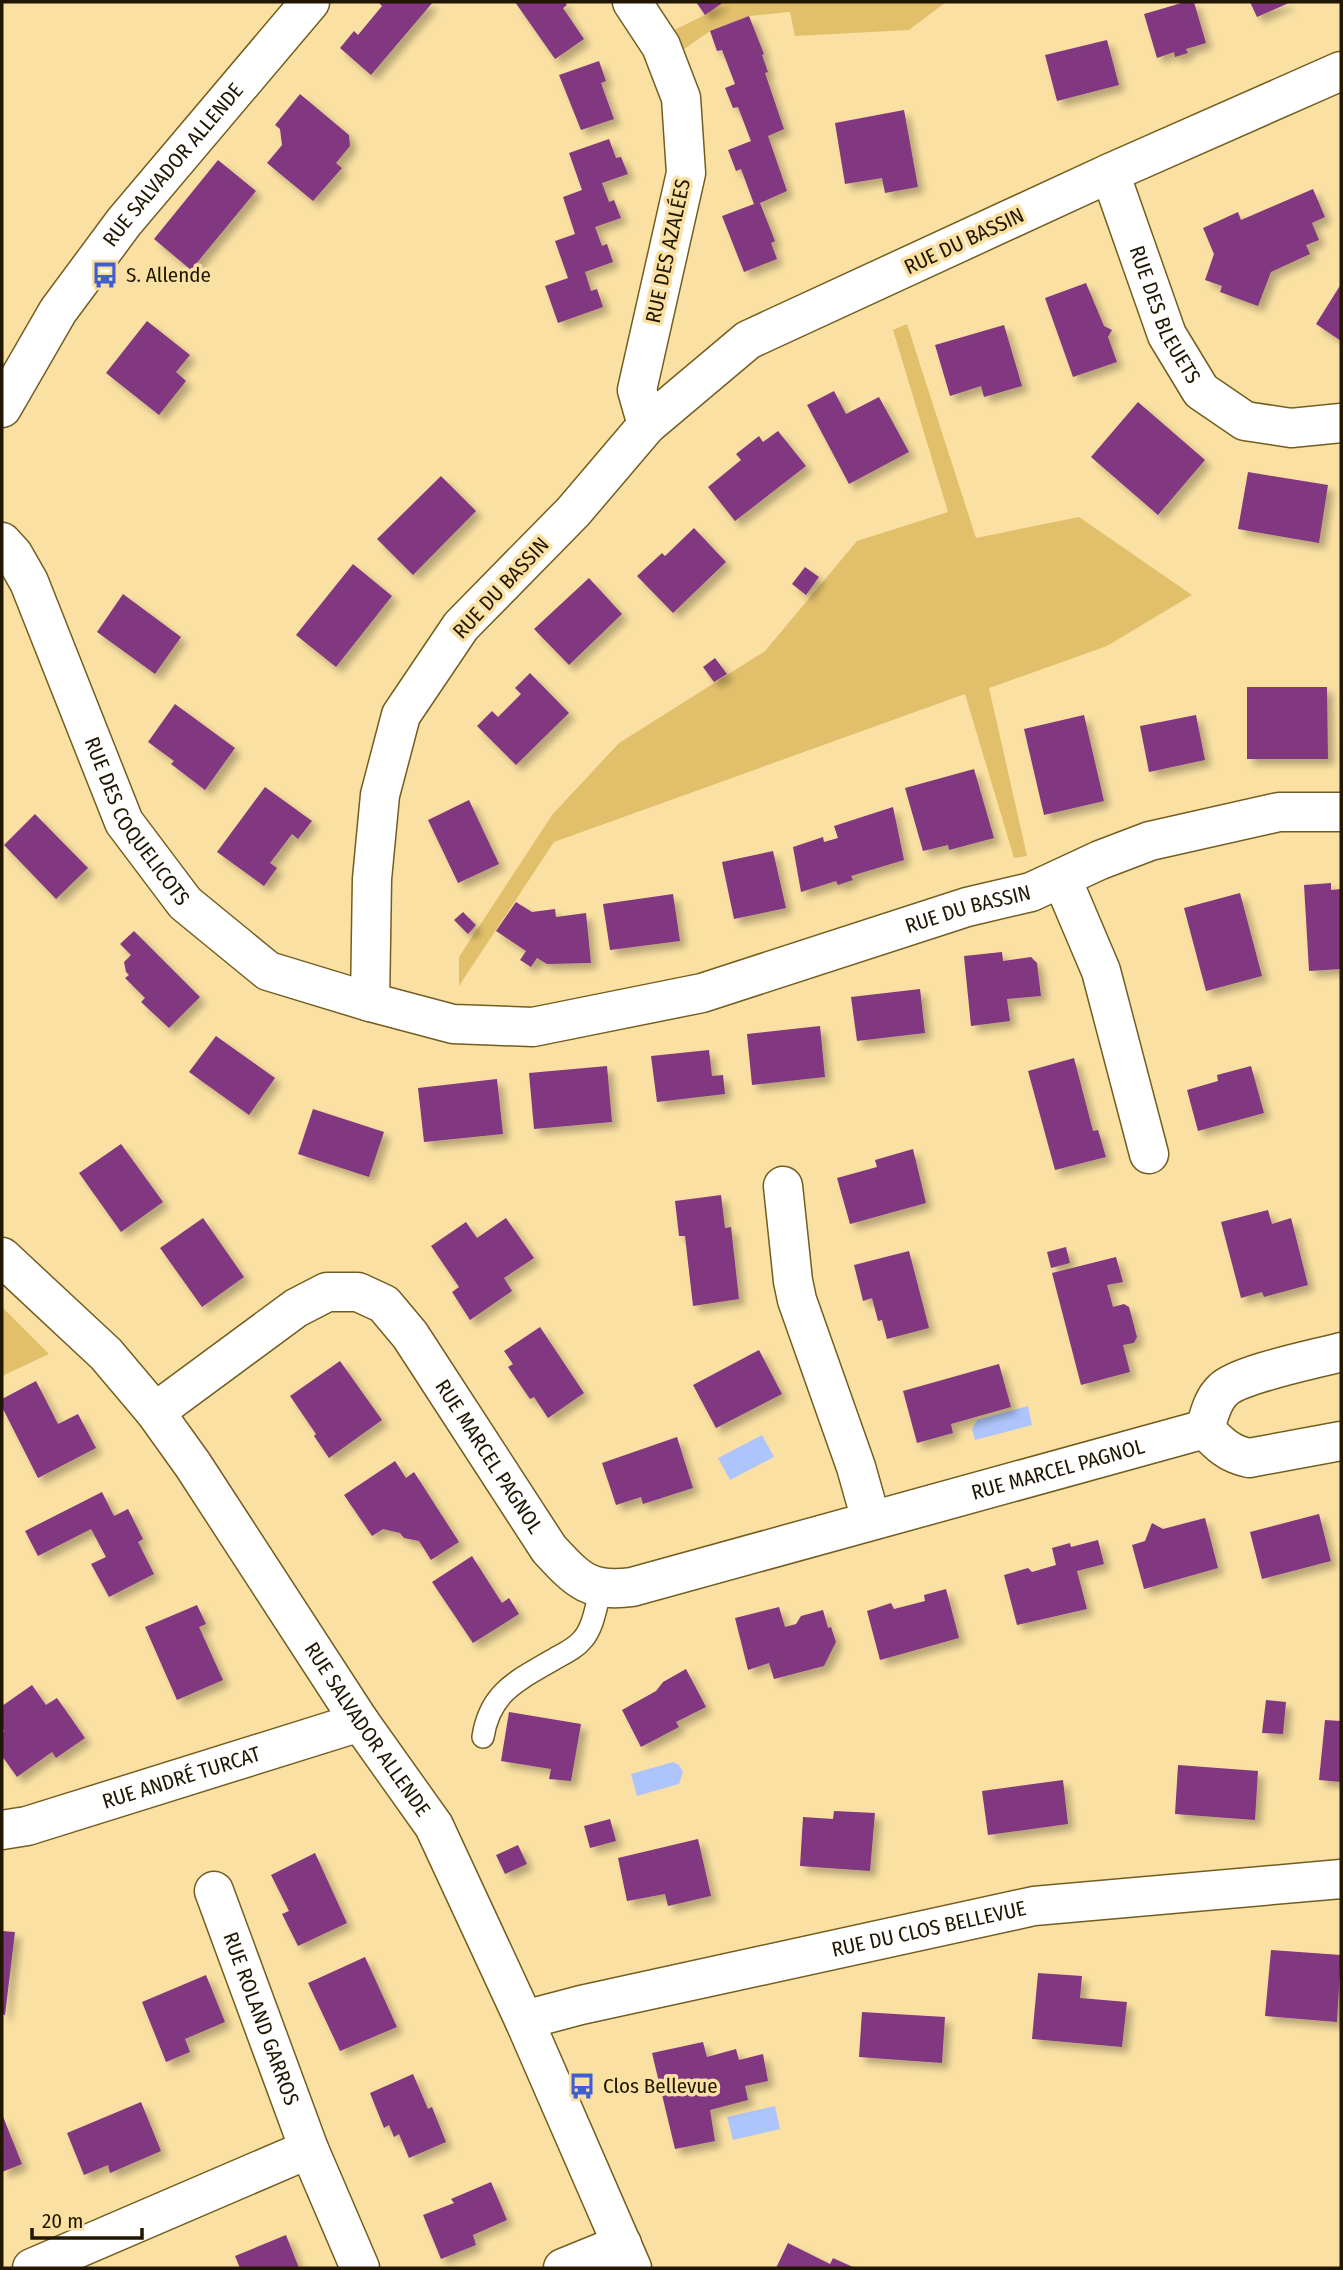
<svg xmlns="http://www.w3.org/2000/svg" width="1343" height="2270" viewBox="0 0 1343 2270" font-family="'Fira Sans Condensed',sans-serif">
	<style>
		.green { fill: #e2c06b }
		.water { fill: #aec4fc }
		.building { fill: #813880; filter: url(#shadow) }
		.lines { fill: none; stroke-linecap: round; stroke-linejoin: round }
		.service-casing { stroke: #735d20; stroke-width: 24 }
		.minor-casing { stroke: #735d20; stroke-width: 41 }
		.service { stroke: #fff; stroke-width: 21 }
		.minor { stroke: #fff; stroke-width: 38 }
		.labels { text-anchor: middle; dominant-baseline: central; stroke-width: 7; stroke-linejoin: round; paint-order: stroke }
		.street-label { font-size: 21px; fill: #211701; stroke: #fae1a3 }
		.poi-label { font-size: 21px; fill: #211701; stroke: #fae1a3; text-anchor: start }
	</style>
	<defs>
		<filter id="shadow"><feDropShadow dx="6" dy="6" stdDeviation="3.5" flood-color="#0004"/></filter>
	</defs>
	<rect width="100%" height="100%" fill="#fae1a3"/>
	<path class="green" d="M724,2H946L909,30L795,36L790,12L749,16L710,31L680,52L674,30L705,15Z
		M907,324L976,538L1079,517L1192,595L1107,646L989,688L1027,856L1014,858L965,694L554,842L459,986V957L552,815L619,743L765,651L857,541L948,512L893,330Z
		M2,1307L49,1354L2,1376Z"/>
	<path class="water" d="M1028,1406L1032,1425L975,1440L972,1429L977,1420Z
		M762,1435L774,1457L730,1480L718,1458Z
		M673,1762L679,1765L683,1772L679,1784L637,1796L631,1774Z
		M775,2106L780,2129L733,2140L727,2117Z"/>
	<path class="building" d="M378,2H433L371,75L340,48L354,31L358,35L382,6Z
		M515,2H565L567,5L563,8L584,39L555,59Z
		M696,2H724L705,15Z
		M1185,2H1194L1206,43L1186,49L1188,53L1175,57L1174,52L1157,58L1144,14Z
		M1250,2H1291L1257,17Z
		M749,16L764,54L762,55L768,72L765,73L784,129L768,136L787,191L760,203L775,241L771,243L777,259L744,272L722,216L754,204L741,169L736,171L728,150L751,141L738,107L733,108L725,88L735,84L722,50L717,51L710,31Z
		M1107,40L1119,85L1057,101L1045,55Z
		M599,61L606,81L601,83L614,119L581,130L559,75Z
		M300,94L349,135L350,146L336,163L342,168L313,201L267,163L282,145L280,129L275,125Z
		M904,110L918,187L885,193L882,178L845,184L835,123Z
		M609,139L616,158L621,157L628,174L602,183L609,202L614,200L621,218L595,227L602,246L607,244L613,262L585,272L591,291L597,289L603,307L558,323L545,286L568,278L555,241L575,234L563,197L582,190L569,153Z
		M218,160L256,191L191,270L154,239Z
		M1313,189L1325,217L1312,223L1319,240L1306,245L1310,254L1271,272L1258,306L1220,292L1222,286L1205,280L1214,254L1203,228L1238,212L1241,220Z
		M1086,283L1104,326L1112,330L1108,337L1117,362L1073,377L1045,298Z
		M1341,284V341L1316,324Z
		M147,321L190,355L176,372L186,381L159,415L106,373Z
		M1004,325L1022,386L984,397L981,386L950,396L935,345Z
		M834,391L846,414L879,397L909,452L849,484L807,405Z
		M1138,402L1205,460L1158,515L1091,457Z
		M778,431L806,466L735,521L708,487L741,460L736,454L759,436L763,442Z
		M1248,472L1328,485L1319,543L1238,529Z
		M441,476L476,511L413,575L377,539Z
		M694,528L726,562L673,613L637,576L662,553L665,556Z
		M353,564L392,596L336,667L296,635Z
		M805,567L819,577L806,595L792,584Z
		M589,578L622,614L569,665L534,629Z
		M123,594L181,637L155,674L97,632Z
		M715,658L727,674L714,682L703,667Z
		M530,673L569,713L516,765L477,726L492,711L498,717L521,694L515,688Z
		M1247,687H1327L1328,759H1247Z
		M175,704L235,748L205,790L171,764L174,761L148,742Z
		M1084,715L1104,801L1044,815L1024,729Z
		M1196,715L1205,760L1149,772L1140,726Z
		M974,769L994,838L949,850L948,845L923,851L905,788Z
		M265,787L312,821L298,839L292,834L270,863L277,868L264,886L217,852Z
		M469,800L499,864L458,883L428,820Z
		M893,807L904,860L851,876L853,880L838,885L836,881L801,892L793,847L823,837L824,842L838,838L834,826Z
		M35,814L88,868L56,899L4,845Z
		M773,851L786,908L734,919L722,862Z
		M1331,883V890L1341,889V969L1309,971L1304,885Z
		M1240,893L1262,976L1206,991L1184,908Z
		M673,894L680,941L610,950L603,904Z
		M516,902L532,912L555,909L556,917L586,913L591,963L547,964L537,958L531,967L520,960L526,951L496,931Z
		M463,912L476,925L468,934L454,920Z
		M134,931L200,997L169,1028L141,1002L145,998L125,978L129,975L126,972L124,962L131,955L120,944Z
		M1002,952L1003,961L1031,957L1037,963L1041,996L1007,999L1010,1021L971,1026L964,956Z
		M920,989L925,1033L857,1041L851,997Z
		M820,1026L825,1077L752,1085L747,1034Z
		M216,1036L275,1078L249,1115L189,1072Z
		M709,1050L712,1076L723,1075L725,1094L657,1102L651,1056Z
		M1074,1058L1093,1131L1098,1130L1106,1157L1055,1170L1028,1071Z
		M607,1066L612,1122L534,1129L529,1073Z
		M1251,1066L1264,1113L1198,1131L1187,1090L1218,1081L1217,1075Z
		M497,1079L503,1134L424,1142L418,1088Z
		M313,1109L384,1132L369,1177L298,1154Z
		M121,1144L163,1202L121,1232L79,1173Z
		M913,1149L926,1203L850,1224L837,1178L877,1167L875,1160Z
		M721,1195L725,1228L731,1227L739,1299L693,1306L685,1236H679L675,1201Z
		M1268,1210L1272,1224L1291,1218L1308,1285L1264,1297L1262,1292L1241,1298L1221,1222Z
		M203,1218L244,1277L202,1307L160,1248Z
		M506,1218L534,1258L504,1278L512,1291L470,1320L452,1292L459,1287L431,1246L466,1222L477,1238Z
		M1066,1247L1070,1263L1051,1268L1047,1252Z
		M909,1251L929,1328L887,1339L882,1320L878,1321L872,1298L863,1301L854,1265Z
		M1116,1257L1123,1282L1107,1285L1113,1307L1124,1304L1129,1307L1137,1337L1134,1343L1123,1345L1130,1372L1081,1385L1052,1273Z
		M540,1327L584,1393L548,1418L534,1397L530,1399L508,1367L513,1364L504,1351Z
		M759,1350L782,1394L716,1428L693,1385Z
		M340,1361L382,1420L329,1458L314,1436L316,1434L290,1396Z
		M999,1364L1011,1407L951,1424L953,1433L917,1443L903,1391Z
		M36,1381L58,1424L78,1414L96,1448L38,1478L2,1407V1399Z
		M677,1437L693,1488L643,1504L641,1497L616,1505L602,1463Z
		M395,1461L406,1478L414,1472L459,1542L431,1560L419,1541L404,1538L400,1533L383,1529L372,1536L344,1495Z
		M102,1492L114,1516L128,1509L143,1539L138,1542L154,1574L109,1597L91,1564L106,1557L91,1529L38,1556L25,1531Z
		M1319,1514L1331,1561L1262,1579L1250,1532Z
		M1205,1518L1218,1568L1144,1589L1132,1545L1145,1541L1152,1523L1163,1529Z
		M1098,1540L1104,1564L1077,1571L1087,1609L1017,1625L1004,1575L1028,1568L1032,1572L1056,1565L1052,1548L1070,1543L1071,1547Z
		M472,1556L502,1603L509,1598L519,1614L473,1643L432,1582Z
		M946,1589L959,1638L880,1660L867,1611L891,1603L894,1609L925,1601L924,1595Z
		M197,1605L206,1624L199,1627L223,1680L177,1700L145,1627Z
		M779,1607L785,1627L796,1624L801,1616L823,1610L828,1628L831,1627L836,1642L824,1666L774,1679L769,1663L748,1670L735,1618Z
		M686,1669L706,1707L676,1722L679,1727L641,1747L622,1710L656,1691L663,1682Z
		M32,1685L46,1705L57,1698L85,1738L56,1758L52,1752L17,1777L2,1756V1733L4,1731L2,1727V1706Z
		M1266,1700L1286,1702L1283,1734L1262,1733Z
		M509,1712L581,1724L571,1781L549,1779L551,1769L501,1761Z
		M1325,1720L1341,1721V1782L1319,1780Z
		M1178,1765L1258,1771L1255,1820L1175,1814Z
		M1063,1780L1068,1824L988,1835L982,1791Z
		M834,1811L875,1813L870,1871L800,1866L803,1817L833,1819Z
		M610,1819L616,1841L590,1848L584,1826Z
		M698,1839L711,1896L668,1906L665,1894L627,1901L618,1858Z
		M518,1845L527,1864L505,1874L496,1855Z
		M315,1853L347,1923L298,1946L282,1914L289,1911L271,1875Z
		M2,1931L15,1932L5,2015L2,2014Z
		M1271,1950L1341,1955L1337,2022L1265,2016Z
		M365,1957L397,2027L340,2051L308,1983Z
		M1038,1973L1082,1976L1080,1998L1127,2002L1122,2047L1032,2039Z
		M206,1975L225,2022L185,2039L190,2052L166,2062L142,2002Z
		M862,2012L945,2017L942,2063L859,2057Z
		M703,2042L707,2057L736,2049L739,2060L763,2054L768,2081L745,2086L748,2100L710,2110L715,2141L675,2149L652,2053Z
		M413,2074L428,2109L432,2107L446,2142L409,2158L399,2134L394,2137L389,2125L384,2128L370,2093Z
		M141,2102L161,2151L110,2173L108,2165L84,2175L67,2133Z
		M2,2114L22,2164L2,2172Z
		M491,2182L507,2220L473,2235L476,2245L441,2259L423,2215L454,2203L451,2199Z
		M286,2235L299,2268H240L235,2256Z
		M788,2243L830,2264L833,2258L855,2268H776Z"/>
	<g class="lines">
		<g class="service-casing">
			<path id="service" d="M483,1737C490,1691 519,1680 556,1658C565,1653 576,1648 583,1639C594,1626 596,1605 601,1589"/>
		</g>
		<g class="minor-casing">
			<g id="minor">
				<path d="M632,2L661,46L681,98L686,173L637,390L647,425"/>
				<path id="s1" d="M1341,71L1110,173L748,340L647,425L573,512L461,626L401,715L380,795L372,879L370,1002L453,1024L533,1027L702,993L967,907L1031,892L1100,860L1150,841L1279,812H1341"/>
				<path id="s2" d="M1110,173L1167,335L1201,391L1245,421L1291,428L1341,423"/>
				<path id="s3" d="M2,408L58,311L124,222L310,2"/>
				<path id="s4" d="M2,542L13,554L29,582L124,822L185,903L268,971L370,1002"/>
				<path d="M1062,879L1101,971L1149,1154"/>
				<path d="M783,1186L793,1281L797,1300L856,1467L871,1520"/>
				<path id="s5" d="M2,1257L106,1354L155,1412L193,1465L360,1722L434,1826L524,2020L632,2268"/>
				<path id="s6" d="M155,1412L296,1308L327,1292H358L384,1304L410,1335L549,1549C577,1579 588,1593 632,1587L1205,1429C1219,1444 1229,1454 1249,1458L1341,1441"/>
				<path d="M1205,1429C1209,1416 1212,1400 1223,1390C1239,1374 1316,1359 1341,1352"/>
				<path id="s7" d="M2,1830L27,1826L360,1722"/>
				<path id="s8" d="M214,1891L309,2149"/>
				<path id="s9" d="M524,2020L581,2005L1034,1906L1341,1879"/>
				<path d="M32,2268L309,2149L360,2268"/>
				<path d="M563,2268L622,2244"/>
			</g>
		</g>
		<use href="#service" class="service"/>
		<use href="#minor" class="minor"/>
	</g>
	<defs>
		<g id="bus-bare" transform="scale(2.1)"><path d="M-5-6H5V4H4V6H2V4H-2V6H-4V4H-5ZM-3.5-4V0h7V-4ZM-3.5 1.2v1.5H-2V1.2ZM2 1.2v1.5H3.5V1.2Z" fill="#3f5ed0" stroke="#fae1a3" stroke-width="2.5" paint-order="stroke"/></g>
	</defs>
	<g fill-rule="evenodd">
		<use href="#bus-bare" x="105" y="275"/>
		<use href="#bus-bare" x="582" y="2086"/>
	</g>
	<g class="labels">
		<g class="street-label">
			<text stroke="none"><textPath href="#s3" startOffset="298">RUE SALVADOR ALLENDE</textPath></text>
			<text transform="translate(964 241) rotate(-25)">RUE DU BASSIN</text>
			<text transform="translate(668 251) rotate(-78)">RUE DES AZALÉES</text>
			<text stroke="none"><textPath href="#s2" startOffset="152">RUE DES BLEUETS</textPath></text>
			<text transform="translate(501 588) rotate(-47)">RUE DU BASSIN</text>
			<text stroke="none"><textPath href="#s4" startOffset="312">RUE DES COQUELICOTS</textPath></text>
			<text stroke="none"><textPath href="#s1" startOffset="2072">RUE DU BASSIN</textPath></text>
			<text stroke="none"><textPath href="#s6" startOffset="455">RUE MARCEL PAGNOL</textPath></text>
			<text stroke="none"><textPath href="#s6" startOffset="1104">RUE MARCEL PAGNOL</textPath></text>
			<text stroke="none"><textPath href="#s5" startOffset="600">RUE SALVADOR ALLENDE</textPath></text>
			<text stroke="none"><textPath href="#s7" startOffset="187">RUE ANDRÉ TURCAT</textPath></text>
			<text stroke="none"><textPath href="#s9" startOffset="415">RUE DU CLOS BELLEVUE</textPath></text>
			<text stroke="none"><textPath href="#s8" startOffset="136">RUE ROLAND GARROS</textPath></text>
		</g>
		<g class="poi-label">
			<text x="126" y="275">S. Allende</text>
			<text x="603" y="2086">Clos Bellevue</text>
		</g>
	</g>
	<rect width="1343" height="2270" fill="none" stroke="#211701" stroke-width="7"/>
	<path d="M32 2228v10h110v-10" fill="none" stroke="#211701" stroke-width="3.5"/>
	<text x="42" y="2228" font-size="21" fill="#211701" stroke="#fae1a3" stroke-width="5" paint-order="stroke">20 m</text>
</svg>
